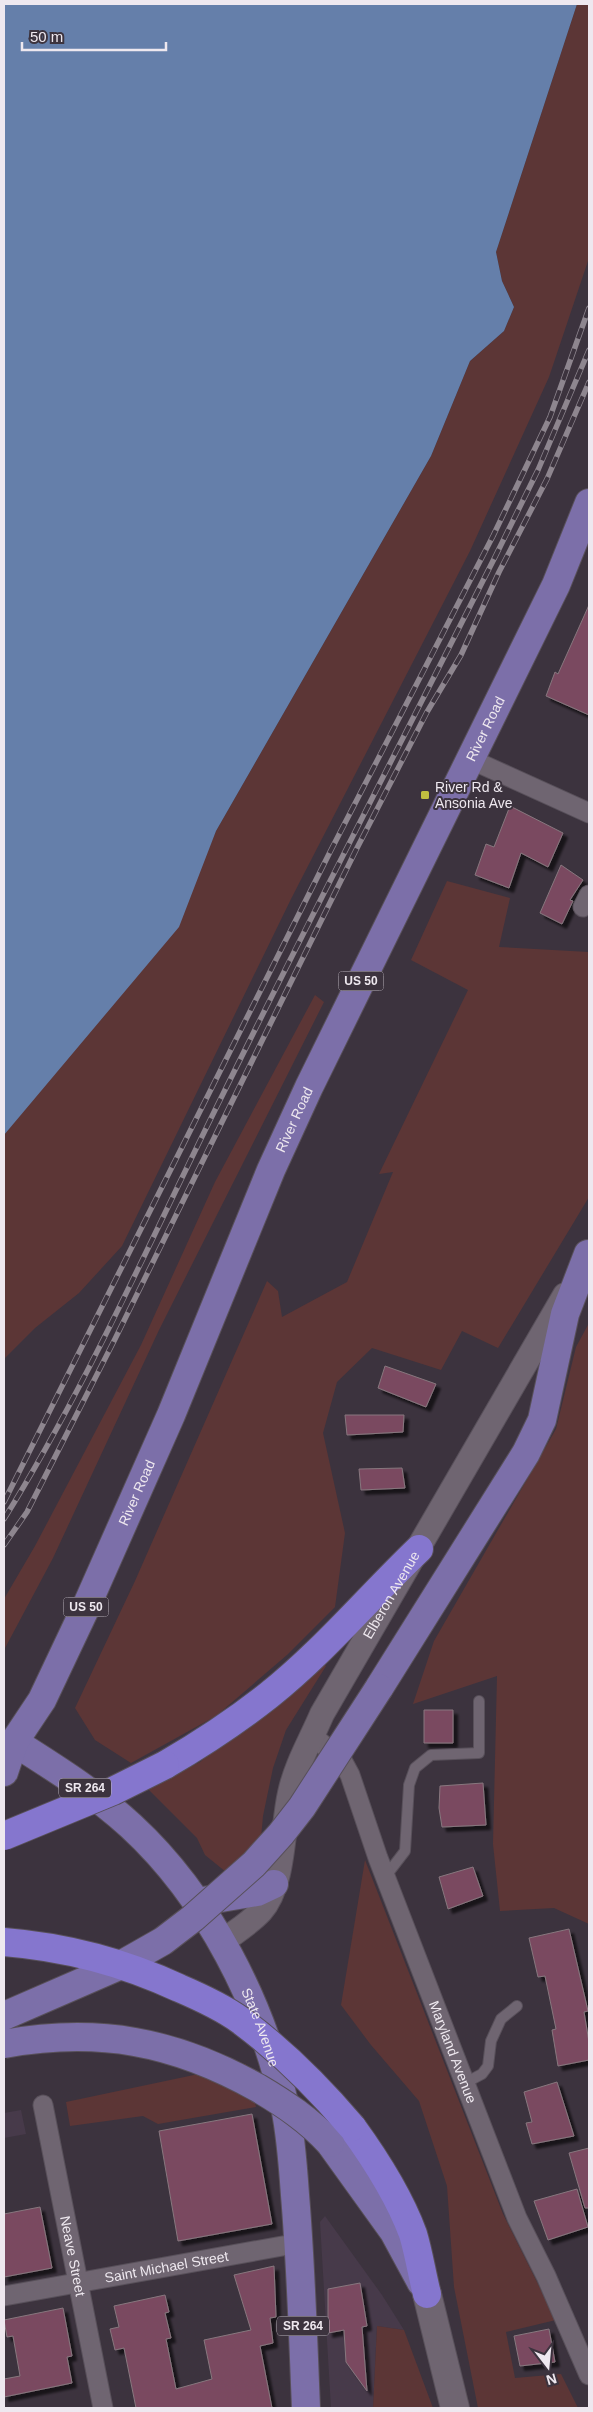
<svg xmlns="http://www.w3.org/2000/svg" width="593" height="2412" viewBox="0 0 593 2412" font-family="Helvetica,sans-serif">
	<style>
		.built { fill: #473a4a }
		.green { fill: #5c3636 }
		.water { fill: #657faa }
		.building { fill: #7a4a61; stroke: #87777e; filter: url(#shadow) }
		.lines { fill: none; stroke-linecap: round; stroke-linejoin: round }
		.service-casing { stroke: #58505a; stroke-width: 12 }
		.minor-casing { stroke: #58505a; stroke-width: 21 }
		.tertiary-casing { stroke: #58505a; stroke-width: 26 }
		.secondary-casing { stroke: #58505a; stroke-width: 30 }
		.primary-casing { stroke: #58505a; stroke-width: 30 }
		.motorway-casing { stroke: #58505a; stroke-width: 30 }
		.service { stroke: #6f6571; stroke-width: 10 }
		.minor { stroke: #6f6571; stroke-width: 19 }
		.tertiary { stroke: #6f6571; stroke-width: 24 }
		.secondary { stroke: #6f6571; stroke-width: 28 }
		.primary { stroke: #7c6fa9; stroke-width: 28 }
		.motorway { stroke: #8576ce; stroke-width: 28 }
		.rail-casing { stroke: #8e868f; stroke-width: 5.5 }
		.rail { stroke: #3c333e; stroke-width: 4; stroke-dasharray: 11; stroke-linecap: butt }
		.primary-bridge-casing { stroke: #58505a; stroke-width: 30; stroke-linecap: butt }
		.motorway-bridge-casing { stroke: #58505a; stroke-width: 30; stroke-linecap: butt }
		.primary-bridge { stroke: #7c6fa9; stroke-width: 28 }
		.motorway-bridge { stroke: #8576ce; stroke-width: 28 }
		.poi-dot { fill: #c1be40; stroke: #3c333e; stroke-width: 2 }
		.labels { text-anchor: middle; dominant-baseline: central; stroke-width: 4; stroke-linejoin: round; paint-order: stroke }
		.shield { fill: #3c333e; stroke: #b9b2ba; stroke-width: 1 }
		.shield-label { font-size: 12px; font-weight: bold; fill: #eee8ef }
		.street-label { font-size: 14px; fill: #eee8ef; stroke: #3c333e }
		.poi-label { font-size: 14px; fill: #eee8ef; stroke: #3c333e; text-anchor: start }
	</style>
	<defs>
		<filter id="shadow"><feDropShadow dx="4.5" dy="4.5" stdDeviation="1" flood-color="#0009"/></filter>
	</defs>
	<rect width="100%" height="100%" fill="#3c333e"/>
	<path class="built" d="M21,2110L26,2134L4,2138V2113Z
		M325,2216L382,2295L404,2330L377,2326L373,2408H331L320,2222Z"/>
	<path class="green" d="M577,4H589V258L549,377L470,551L291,899L122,1246L79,1293L35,1328L4,1359V1135L37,1094L200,869L216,831L431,456L470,361L504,331L514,307L502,281L496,252Z
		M447,881L510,898L499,947L589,952V1197L498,1348L462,1331L441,1370L372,1348L337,1382L323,1433L345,1533L335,1607L287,1655L216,1716L131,1763L95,1740L75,1708L135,1581L267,1281L278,1291L282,1317L347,1282L393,1172L379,1174L468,990L411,960Z
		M315,995L324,1002L159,1330L53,1558L4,1650V1599L35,1546L141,1345L215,1182Z
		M589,1323V1924L554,1908L500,1911L493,1844L497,1676L413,1704L434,1641L556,1429L576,1347Z
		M320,1660L326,1666L286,1730L273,1768L263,1816L261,1838L226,1872L205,1855L197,1838L147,1788L200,1762Z
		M365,1860L503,2214L556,2320L506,2332L515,2378L561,2374L578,2408H478L454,2287L447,2186L419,2101L371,2045L341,2005Z
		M246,2064L256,2107L158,2124L143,2116L70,2126L66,2102Z
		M377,2326L404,2330L433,2408H373Z"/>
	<path class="water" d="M4,4H577L496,252L502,281L514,307L504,331L470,361L431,456L216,831L179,927L4,1135Z"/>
	<path class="building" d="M589,605V715L546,696L555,672L558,674Z
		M510,806L563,833L548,867L521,853L509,888L475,875L486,844L494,847Z
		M561,865L583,880L570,900L573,901L562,924L540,913Z
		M385,1366L436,1384L426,1407L378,1388Z
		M345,1415H404L403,1432L347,1435Z
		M402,1468L405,1488L361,1490L359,1469Z
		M424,1710H453V1743H424Z
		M483,1783L486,1825L442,1827L439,1808L440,1786Z
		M473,1867L483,1896L448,1909L439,1877Z
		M569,1929L588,2011L584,2012L589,2042V2060L558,2066L552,2030L556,2029L545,1976L538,1977L529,1938Z
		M557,2082L574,2136L532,2144L526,2123L532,2122L524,2092Z
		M252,2114L272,2224L178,2241L159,2131Z
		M589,2148V2208H585L569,2153Z
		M577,2189L588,2227L548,2240L534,2201Z
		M40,2207L52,2268L4,2277V2214Z
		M274,2266L276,2317L270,2318L273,2343L260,2346L272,2408H136L124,2348L115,2350L110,2329L119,2327L114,2306L165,2295L169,2312L165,2313L171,2338L166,2339L176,2389L212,2379L204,2340L251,2330L234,2275Z
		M360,2283L367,2326L362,2327L367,2391L346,2362L344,2330L328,2333V2289Z
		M63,2308L72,2356L67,2357L72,2383L4,2397V2379L20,2376L13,2336L7,2337L4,2320Z
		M549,2329L555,2362L520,2366L514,2336Z"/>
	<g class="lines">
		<g class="service-casing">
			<path id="service" d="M385,1877L405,1851L409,1785L415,1768L431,1755L479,1753V1701
				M465,2083L482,2074L488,2066L491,2041L501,2019L517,2006"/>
		</g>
		<g class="minor-casing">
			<g id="minor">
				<path d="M470,759L589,813"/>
				<path d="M583,907L589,895"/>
				<path id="s1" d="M313,1736L343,1762L350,1775L378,1858L517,2218L546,2276L589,2375"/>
				<path id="s2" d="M43,2105L103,2408"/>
				<path id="s3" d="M4,2296L299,2243"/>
			</g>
		</g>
		<g class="tertiary-casing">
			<g id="tertiary">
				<path id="s4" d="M222,1942C235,1932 250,1923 261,1911C285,1884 282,1827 290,1793C296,1765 311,1740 322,1714L565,1295"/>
			</g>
		</g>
		<g class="secondary-casing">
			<path id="secondary" d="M427,2294L455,2408"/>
		</g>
		<g class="primary-casing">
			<g id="primary">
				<path d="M379,1688L526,1453L542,1420L565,1314L588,1254"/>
				<path id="s5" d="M14,1742C55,1768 95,1793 131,1826C208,1897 263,2005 285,2107C291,2136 293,2166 295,2195C301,2266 303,2337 306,2408"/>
				<path id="s6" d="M4,1772L14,1742L42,1700L86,1607L171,1415L271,1170L309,1087L556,585L589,503"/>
				<path d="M203,1901L257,1892L274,1884"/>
				<path d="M330,2143L394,2232L421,2282"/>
			</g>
		</g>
		<g class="motorway-casing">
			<path id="motorway" d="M165,1765C201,1744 236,1721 269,1695C323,1652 369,1597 419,1549
				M352,2127C376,2160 399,2196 413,2234C419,2254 422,2275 427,2294"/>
		</g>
		<use href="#service" class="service"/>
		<use href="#minor" class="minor"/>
		<use href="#tertiary" class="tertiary"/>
		<use href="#secondary" class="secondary"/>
		<use href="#primary" class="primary"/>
		<use href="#motorway" class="motorway"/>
		<g class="rail-casing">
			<path id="rail" d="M4,1502L330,852L493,536L550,417L589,308
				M4,1519C88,1384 152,1236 223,1094C312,914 405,735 496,555L538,470L589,350
				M4,1545L27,1512L115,1339L356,850L427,712L461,655L499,572L547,479L589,382"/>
		</g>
		<use href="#rail" class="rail"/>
		<g class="primary-bridge-casing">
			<path id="primary-bridge" d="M4,2016L119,1966L163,1941L193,1918L254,1864L281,1834L302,1807L379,1688
				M4,2044C98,2027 174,2041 258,2088C285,2104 309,2120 330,2143"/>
		</g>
		<g class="motorway-bridge-casing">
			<path id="motorway-bridge" d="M4,1836L113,1791L165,1765
				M4,1942C66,1947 123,1962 179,1988C200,1997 222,2007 240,2020C282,2051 318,2087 352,2127"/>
		</g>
		<use href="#primary-bridge" class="primary-bridge"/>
		<use href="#motorway-bridge" class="motorway-bridge"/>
	</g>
	<rect class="poi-dot" x="420" y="790" width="10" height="10" rx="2.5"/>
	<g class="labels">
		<g class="shield">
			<rect x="338.5" y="971.5" width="45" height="19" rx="4"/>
			<rect x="63.5" y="1597.5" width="45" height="19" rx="4"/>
			<rect x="59" y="1778.5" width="52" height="19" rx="4"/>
			<rect x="277" y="2316.5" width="52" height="19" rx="4"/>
		</g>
		<g class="shield-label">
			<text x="361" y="981">US 50</text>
			<text x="86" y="1607">US 50</text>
			<text x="85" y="1788">SR 264</text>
			<text x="303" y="2326">SR 264</text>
		</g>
		<g class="street-label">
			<text stroke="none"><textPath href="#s6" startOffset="1150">River Road</textPath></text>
			<text stroke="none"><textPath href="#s6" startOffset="715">River Road</textPath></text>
			<text stroke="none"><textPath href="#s6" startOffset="310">River Road</textPath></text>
			<text stroke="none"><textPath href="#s4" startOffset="396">Elberon Avenue</textPath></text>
			<text stroke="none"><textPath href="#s5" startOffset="386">State Avenue</textPath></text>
			<text stroke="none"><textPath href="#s1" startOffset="350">Maryland Avenue</textPath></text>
			<text stroke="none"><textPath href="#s2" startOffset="154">Neave Street</textPath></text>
			<text stroke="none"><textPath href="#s3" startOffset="165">Saint Michael Street</textPath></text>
		</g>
		<g class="poi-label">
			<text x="435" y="787">River Rd &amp;<tspan x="435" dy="16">Ansonia Ave</tspan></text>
		</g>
	</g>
	<rect width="593" height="2412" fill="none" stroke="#eee8ef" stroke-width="10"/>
	<g transform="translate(548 2367) rotate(164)" stroke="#3c333e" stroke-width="4" paint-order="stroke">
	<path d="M0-4L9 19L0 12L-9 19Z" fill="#eee8ef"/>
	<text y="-8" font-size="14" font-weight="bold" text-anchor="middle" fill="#eee8ef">N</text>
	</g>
	<path d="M22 42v8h144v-8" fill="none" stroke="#eee8ef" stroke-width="2.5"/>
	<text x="30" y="42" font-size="15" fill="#eee8ef" stroke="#3c333e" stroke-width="4" paint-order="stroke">50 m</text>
</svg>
